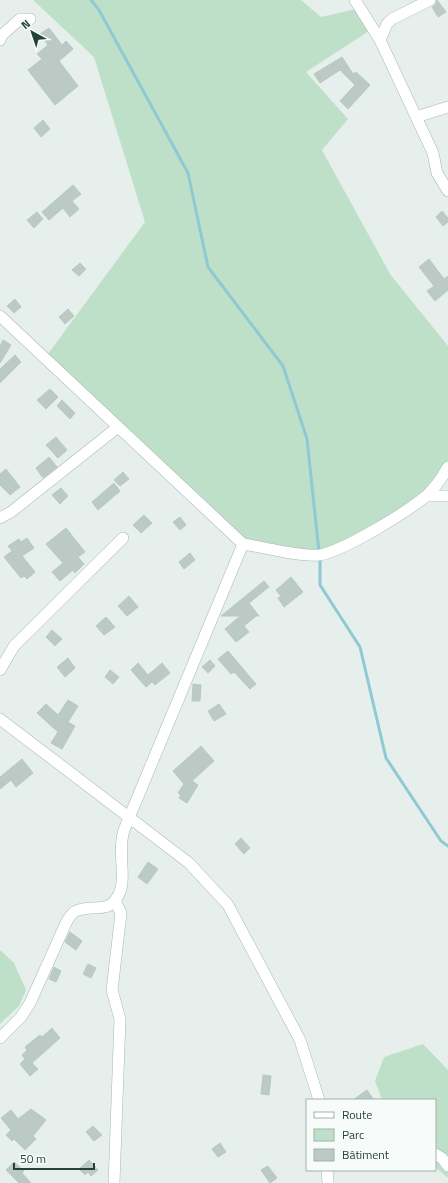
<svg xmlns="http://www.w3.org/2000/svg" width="448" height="1183" viewBox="0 0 448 1183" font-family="'Titillium Web',sans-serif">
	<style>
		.green { fill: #bfe0c8 }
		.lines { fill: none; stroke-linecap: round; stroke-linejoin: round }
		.stream { stroke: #8ec9d4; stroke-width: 3 }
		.building { fill: #bbcac4; stroke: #b8c9c2 }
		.minor-casing { stroke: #a8b8b2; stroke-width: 12 }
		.minor { stroke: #fff; stroke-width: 11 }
	</style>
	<rect width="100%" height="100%" fill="#e6efeb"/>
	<path class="green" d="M33,0H301L321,17L356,9L372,29L306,72L348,119L322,150L390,274L448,346V467L426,496L319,555L243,544L45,358L145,222L94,57Z
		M0,950L14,963L26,990L19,1006L0,1024Z
		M423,1044L448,1070V1178L435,1167V1100H382L375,1081L384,1057Z"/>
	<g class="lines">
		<path class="stream" d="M91,0L99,10L188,173L208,267L283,366L307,439L319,552
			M320,557V585L360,647L386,758L441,841L448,846"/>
	</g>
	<path class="building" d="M437,0L446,12L438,17L432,7L436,4Z
		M49,28L62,45L66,41L73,49L59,61L78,86L55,105L28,70L42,59L37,54L48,45L40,34Z
		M342,57L353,74L356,72L370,85L348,109L340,101L355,85L340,70L320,83L314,74Z
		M43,120L50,129L41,137L34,128Z
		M73,185L81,194L72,201L79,209L70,217L63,208L49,220L42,212Z
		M442,211L448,218V222L443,226L436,217Z
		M37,212L43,219L34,228L27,220Z
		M429,259L444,279L448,276V290L435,301L427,291L434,286L419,267Z
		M80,263L86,269L79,276L72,270Z
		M15,299L21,307L14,313L7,306Z
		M68,309L74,316L65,324L59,317Z
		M3,340L11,345L0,363V346Z
		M15,355L21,362L0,383V369Z
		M50,389L58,397L46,409L37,400Z
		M62,400L75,413L70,419L57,406Z
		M56,437L67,450L58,458L46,445Z
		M49,457L57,467L43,478L36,468Z
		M6,469L20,487L10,495L0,485V474Z
		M123,472L129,479L120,486L114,480Z
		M114,483L120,491L98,510L92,502Z
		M61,488L68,496L60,504L52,495Z
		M144,515L152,523L141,533L133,525Z
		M180,517L186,525L180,530L173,522Z
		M66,528L85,552L78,557L84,564L75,573L73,570L60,581L52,572L63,563L46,544Z
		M27,538L34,548L22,556L35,572L27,579L24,576L21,578L4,557L12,551L8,546L19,539L21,542Z
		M190,553L195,560L184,569L179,562Z
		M291,577L303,592L284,607L278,598L281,596L276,590Z
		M264,581L269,587L249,603L259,616H256L244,626L249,632L236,642L225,629L240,616H221Z
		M129,596L138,607L127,616L118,606Z
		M106,617L115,627L104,635L96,626Z
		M52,630L62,639L55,646L46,637Z
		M228,651L256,684L250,689L234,672L231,674L218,659Z
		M68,658L75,668L65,677L57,667Z
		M210,660L215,666L208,673L202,667Z
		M138,663L148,675L162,663L170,673L155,685L152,682L146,687L131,670Z
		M110,670L119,677L113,684L105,677Z
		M193,684L201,685L200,701H192Z
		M68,700L78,706L68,722L75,726L62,749L51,743L58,732L37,713L46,704L58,715Z
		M219,704L226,714L214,721L208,711Z
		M201,746L214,761L192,781L198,785L187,803L179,798L181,795L178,793L184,784L173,771Z
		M22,759L33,773L16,787L11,780L0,789V777Z
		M241,838L250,848L244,854L235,844Z
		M148,862L158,869L147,884L138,877Z
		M70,932L82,941L76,950L65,942Z
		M88,964L96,968L91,978L83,974Z
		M54,967L61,971L56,982L49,979Z
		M52,1028L60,1038L32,1063L38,1069L30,1076L20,1064L25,1059L22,1055L27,1050L25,1047L40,1035L42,1037Z
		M263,1075L271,1076L269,1095L261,1094Z
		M367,1090L374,1100H353Z
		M31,1109L46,1120L33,1136L36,1139L25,1150L14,1139L12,1141L6,1135L11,1130L1,1118L11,1110L18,1119Z
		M93,1126L102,1135L94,1141L86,1132Z
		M220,1143L226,1152L218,1157L212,1149Z
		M89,1160L98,1170L91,1176L88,1172L85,1175L79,1169Z
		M14,1162L24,1171L22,1173L31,1183H19L6,1170Z
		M268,1166L277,1178L270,1183L261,1170Z"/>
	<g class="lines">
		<g class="minor-casing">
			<path id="minor" d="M355,0L380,40L433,153L437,173L448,191
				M0,40L1,36L20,19H30
				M380,40L387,24L392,19L430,0
				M416,117L448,107
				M0,316L243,544L124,830C117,851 127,878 119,894C109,916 91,903 76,911C71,913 69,918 66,923L30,1003L21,1017L0,1038
				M426,496H448
				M0,518L11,512L118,427
				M243,544C264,547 299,557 319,555C342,552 407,512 426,496C435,488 442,478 448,467
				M0,670L14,646L123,538
				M0,719L189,863L228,905L300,1040L319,1100
				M435,1154L442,1158L448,1166
				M327,1170L328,1183
				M114,1183L120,1019L112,990L121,913L115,901"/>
		</g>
		<use href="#minor" class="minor"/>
	</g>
	<rect x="306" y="1099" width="130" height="72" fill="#f7fbf9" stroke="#a3b1ad"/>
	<rect x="314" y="1112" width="20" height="6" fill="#ffffff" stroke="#a3b1ad"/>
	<text x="342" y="1119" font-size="12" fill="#24423a">Route</text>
	<rect x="314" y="1129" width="20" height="12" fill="#bfe0c8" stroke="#a3b1ad"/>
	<text x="342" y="1139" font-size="12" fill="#24423a">Parc</text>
	<rect x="314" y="1149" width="20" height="12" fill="#bbcac4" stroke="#a3b1ad"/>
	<text x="342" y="1159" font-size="12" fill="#24423a">Bâtiment</text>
	<g transform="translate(32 32) rotate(320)" stroke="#f7fbf9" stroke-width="3" paint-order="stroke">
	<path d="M0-3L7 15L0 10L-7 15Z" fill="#24423a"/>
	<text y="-6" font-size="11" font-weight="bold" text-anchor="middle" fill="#24423a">N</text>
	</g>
	<path d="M14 1163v6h80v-6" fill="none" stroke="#24423a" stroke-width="2"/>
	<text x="20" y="1163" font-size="12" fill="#24423a" stroke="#f7fbf9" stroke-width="3" paint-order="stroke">50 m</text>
</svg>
